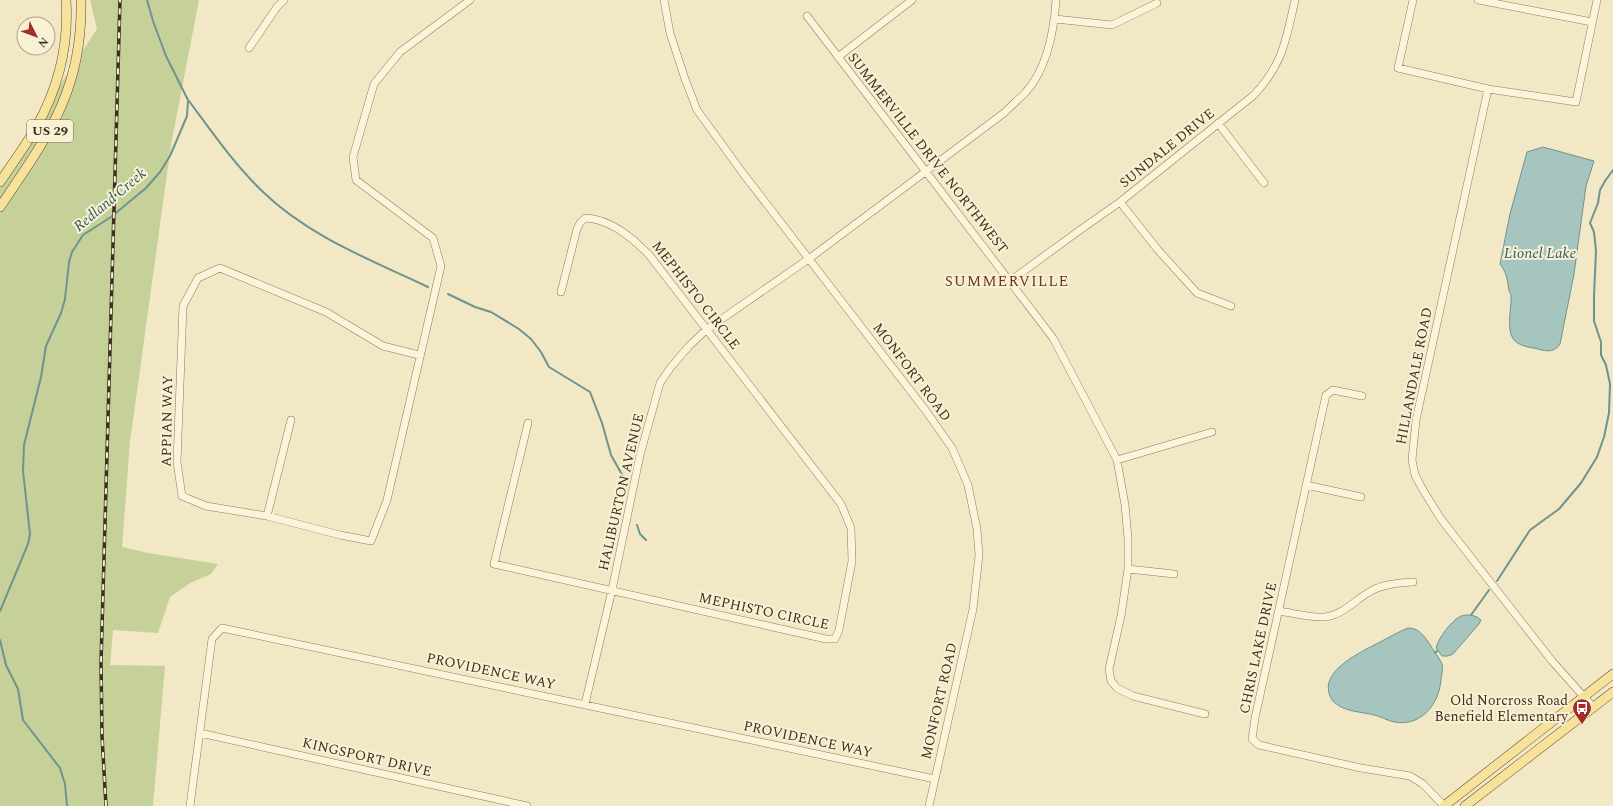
<svg xmlns="http://www.w3.org/2000/svg" width="1613" height="806" viewBox="0 0 1613 806" font-family="Spectral,serif">
	<style>
		.green { fill: #c5d198 }
		.water { fill: #a7c5bf; stroke: #6d948e }
		.lines { fill: none; stroke-linecap: round; stroke-linejoin: round }
		.stream { stroke: #6d948e; stroke-width: 2 }
		.minor-casing { stroke: #8f7b59; stroke-width: 8 }
		.major-casing { stroke: #5c482e; stroke-width: 10 }
		.minor { stroke: #fbf4da; stroke-width: 7 }
		.major { stroke: #f7e29b; stroke-width: 9 }
		.rail-casing { stroke: #3e301e; stroke-width: 3.5 }
		.rail { stroke: #f8f1d6; stroke-width: 2; stroke-dasharray: 6; stroke-linecap: butt }
		.labels { text-anchor: middle; dominant-baseline: central; stroke-width: 4; stroke-linejoin: round; paint-order: stroke }
		.shield { fill: #f8f1d6; stroke: #766a55; stroke-width: 1 }
		.shield-label { font-size: 13px; font-weight: bold; fill: #3e301e }
		.street-label { font-size: 14px; fill: #3e301e; stroke: #f8f1d6 }
		.poi-label { font-size: 14px; fill: #3e301e; stroke: #f8f1d6; text-anchor: end }
		.water-label { font-size: 15px; font-style: italic; fill: #2d5d5e; stroke: #f8f1d6 }
		.neighbourhood-label { font-size: 15px; letter-spacing: 1px; fill: #6e331a; stroke: #f8f1d6 }
	</style>
	<rect width="100%" height="100%" fill="#f2e8c5"/>
	<path class="green" d="M90,0H199L171,145L130,442L122,547L148,553L218,564L211,574L190,583L170,597L158,633L113,630L110,665L165,666L153,806H0V180L10,161L97,29Z"/>
	<path class="water" d="M1543,147L1594,161L1586,186L1574,274L1560,344C1555,352 1547,352 1538,349C1530,347 1522,347 1515,341C1505,331 1512,308 1511,295C1510,293 1509,292 1509,290C1507,279 1507,273 1500,264L1510,214L1527,152Z
		M1471,615L1477,617L1481,620L1479,624L1453,654L1448,656H1442L1436,648C1439,637 1451,621 1461,616C1464,615 1468,615 1471,615Z
		M1408,628C1419,628 1423,635 1429,643C1433,650 1439,657 1442,664C1443,668 1442,674 1441,679C1439,710 1413,733 1383,718C1368,711 1348,714 1335,703C1332,701 1331,698 1330,696C1319,671 1361,652 1378,643C1388,638 1398,632 1408,628Z"/>
	<g class="lines">
		<path class="stream" d="M189,101C212,132 234,164 262,191C308,236 371,260 428,287
			M448,294L475,307L491,312L519,329L531,339L541,352L549,367L590,392L602,423L611,455L625,480L626,490
			M637,525L640,534L646,540
			M1497,581L1530,530L1559,509L1581,483L1597,457L1604,437L1609,413L1610,384L1606,365L1601,355V342L1594,321V296L1596,251L1594,232L1590,223L1598,203L1600,190L1605,181L1613,170
			M0,611L28,544L30,534L23,471L24,445L41,377L46,346L61,313L65,299L69,262L72,252L83,235L111,217L146,188L160,172L170,156L187,116L188,100L166,56L153,21L147,0
			M1471,615L1489,590
			M0,640L6,665L18,689L23,720L60,768L65,784L67,806
			M1435,653L1437,651"/>
		<g class="minor-casing">
			<path id="minor" d="M664,0L670,33L685,79L697,110L742,172L926,411L952,448L968,485L977,529L979,555L973,609L929,806
				M1413,0L1398,68L1488,89L1576,102L1597,0
				M1478,0L1592,22
				M807,16L1053,338L1117,460L1125,505L1128,538V569L1121,616L1109,669L1111,681L1117,688L1133,696L1205,714
				M1055,19L1112,25L1157,3
				M249,48L277,7L284,0
				M838,57L912,0
				M1488,89L1416,420L1412,460L1415,475L1423,490L1441,519L1552,661L1594,708
				M1218,123L1264,183
				M1120,202L1158,250L1197,293L1231,306
				M1010,281L1080,230L1120,202L1254,95C1283,64 1286,40 1295,0
				M419,355L383,346L326,312L220,268L198,278L183,306L177,462L182,496L206,506L267,516L340,535L371,541L387,500L441,266L433,238L356,180L353,157L374,84L400,52L470,0
				M1362,396L1333,390L1326,395L1255,718L1252,739L1259,745L1361,768L1410,776L1423,784L1444,806
				M528,423L494,564L826,639H835L839,630L852,561L851,528L841,504L650,256C633,238 611,219 585,218L580,223L577,229L561,292
				M1117,460L1212,432
				M1306,485L1361,497
				M267,516L291,420
				M1128,569L1174,574
				M1279,611C1293,613 1310,618 1325,617C1343,615 1356,599 1371,591C1384,584 1399,583 1413,582
				M585,704L612,590L640,455L660,383L671,367L689,346L706,330L810,258L1004,113C1011,106 1019,99 1026,92C1048,67 1054,31 1056,0
				M200,733L527,806
				M190,806L212,639L222,628L935,779"/>
		</g>
		<g class="major-casing">
			<path id="major" d="M0,182C12,164 26,145 37,126C58,88 69,44 66,0
				M0,207C48,136 83,90 81,0
				M1444,806L1613,674
				M1465,806L1613,692"/>
		</g>
		<use href="#minor" class="minor"/>
		<use href="#major" class="major"/>
		<g class="rail-casing">
			<path id="rail" d="M106,806L102,736L101,663L120,0"/>
		</g>
		<use href="#rail" class="rail"/>
	</g>
	<defs>
		<g id="bus-pin" transform="scale(1)"><path d="M0 17L-7.5 6A9.5 9.5 0 1 1 7.5 6Z" fill="#a22f25" stroke="#f8f1d6"/><path d="M-5-6H5V4H4V6H2V4H-2V6H-4V4H-5ZM-3.5-4V0h7V-4ZM-3.5 1.2v1.5H-2V1.2ZM2 1.2v1.5H3.5V1.2Z" fill="#fff"/></g>
	</defs>
	<g fill-rule="evenodd">
		<use href="#bus-pin" x="1582" y="708"/>
	</g>
	<g class="labels">
		<rect class="shield" x="27" y="120" width="46" height="22" rx="3"/>
		<g class="shield-label">
			<text x="50" y="131">US 29</text>
		</g>
		<g class="street-label">
			<text transform="translate(1167 148) rotate(-39)">SUNDALE DRIVE</text>
			<text transform="translate(928 153) rotate(52)">SUMMERVILLE DRIVE NORTHWEST</text>
			<text transform="translate(696 295) rotate(52)">MEPHISTO CIRCLE</text>
			<text transform="translate(912 372) rotate(53)">MONFORT ROAD</text>
			<text transform="translate(1414 376) rotate(-79)">HILLANDALE ROAD</text>
			<text transform="translate(167 421) rotate(-89)">APPIAN WAY</text>
			<text transform="translate(621 492) rotate(-77)">HALIBURTON AVENUE</text>
			<text transform="translate(764 611) rotate(12)">MEPHISTO CIRCLE</text>
			<text transform="translate(1258 648) rotate(-78)">CHRIS LAKE DRIVE</text>
			<text transform="translate(491 671) rotate(12)">PROVIDENCE WAY</text>
			<text transform="translate(939 701) rotate(-77)">MONFORT ROAD</text>
			<text transform="translate(808 739) rotate(12)">PROVIDENCE WAY</text>
			<text transform="translate(367 757) rotate(13)">KINGSPORT DRIVE</text>
		</g>
		<g class="poi-label">
			<text x="1568" y="700">Old Norcross Road<tspan x="1568" dy="16">Benefield Elementary</tspan></text>
		</g>
		<g class="water-label">
			<text transform="translate(110 200) rotate(-40)">Redland Creek</text>
			<text x="1540" y="253">Lionel Lake</text>
		</g>
		<g class="neighbourhood-label">
			<text x="1007" y="281">SUMMERVILLE</text>
		</g>
	</g>
	<g transform="translate(36 36) rotate(132)"><circle r="19" fill="#f8f1d6" stroke="#aea48c"/>
	<path d="M0-3L7 15L0 10L-7 15Z" fill="#a22f25"/>
	<text y="-6" font-size="11" font-weight="bold" text-anchor="middle" fill="#3e301e">N</text>
	</g>
</svg>
